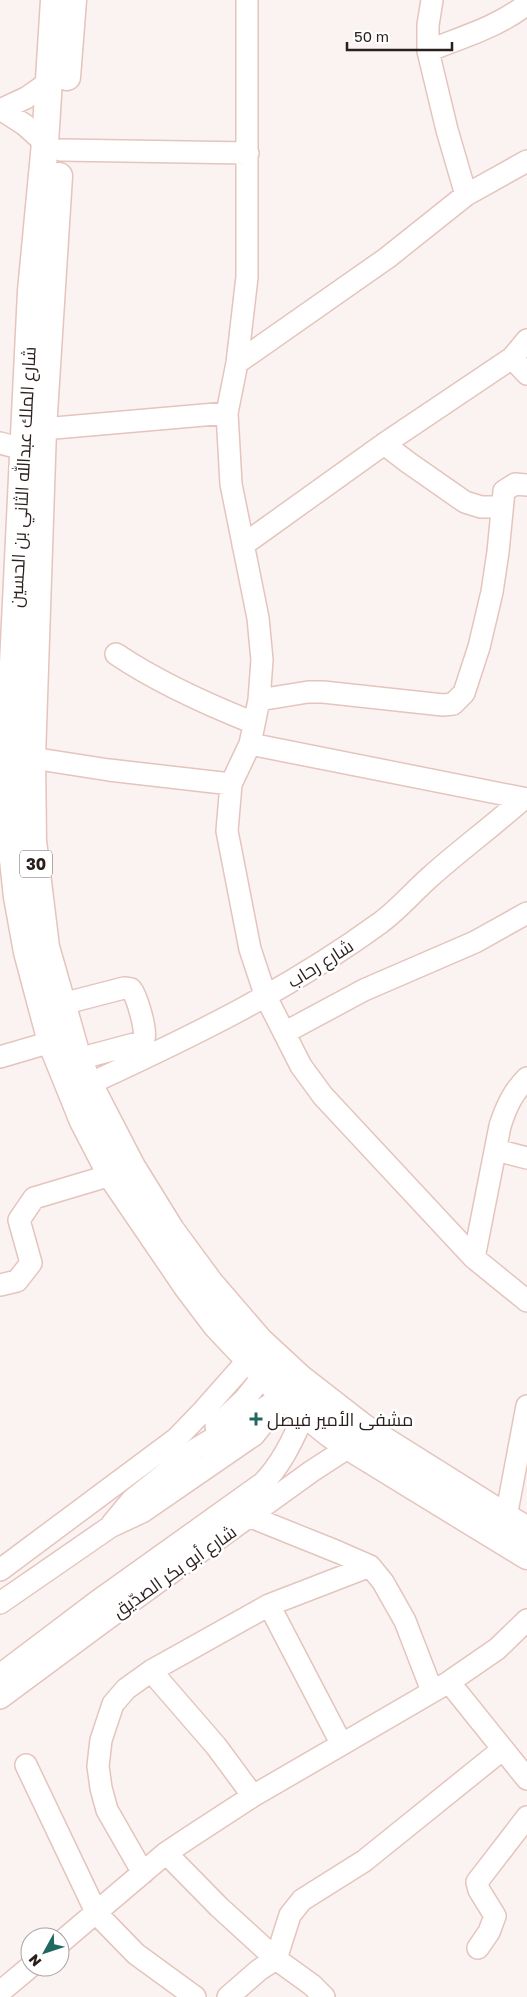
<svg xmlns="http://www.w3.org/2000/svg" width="527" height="1997" viewBox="0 0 527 1997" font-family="'Golos Text',Cairo,sans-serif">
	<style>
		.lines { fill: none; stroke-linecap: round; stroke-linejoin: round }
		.minor-casing { stroke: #e5c4bd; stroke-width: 24 }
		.major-casing { stroke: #e5c4bd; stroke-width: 29 }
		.minor { stroke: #fff; stroke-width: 21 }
		.major { stroke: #fff; stroke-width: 26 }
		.poi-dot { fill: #216960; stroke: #fff; stroke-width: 2 }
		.labels { text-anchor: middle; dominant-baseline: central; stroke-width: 5; stroke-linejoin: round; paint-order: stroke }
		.shield { fill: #fff; stroke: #6b6261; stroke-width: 1 }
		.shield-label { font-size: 16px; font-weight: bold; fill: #2b1f1d }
		.street-label { font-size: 18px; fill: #2b1f1d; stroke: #fff }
		.poi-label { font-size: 18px; fill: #2b1f1d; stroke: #fff; text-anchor: start }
	</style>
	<rect width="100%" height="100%" fill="#faf3f2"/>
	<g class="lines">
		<g class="minor-casing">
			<path id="minor" d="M247,0V277L237,363L227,413L231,484L258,618L262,660L259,700L250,744L231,784L227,831L250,949L266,997L301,1066L323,1096L474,1258L527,1301
				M432,0L428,25V51L447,130L466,195
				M428,51C462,37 498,27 527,4
				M0,110L26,98L49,82
				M2,110L25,125L45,143
				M61,150L248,153
				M512,358L527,374
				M237,363L387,258L466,195L527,161
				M43,429L227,413
				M0,443L23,449
				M384,444L409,463L465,502L481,507H501
				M243,545L384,444L512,358L527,340
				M116,654C159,683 206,704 254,723
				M259,700L308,692H323L443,705L453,704L464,693L479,647L492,592L498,552L504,491L515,484L527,485
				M250,744L527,799
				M32,758L109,770L231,784
				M62,1004L124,988L131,989C137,996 147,1031 144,1039L138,1043L78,1059
				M284,1033L364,990L475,942L527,913
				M0,1057L51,1042
				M89,1084C191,1037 288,990 380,923C398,910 413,892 430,877C460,850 493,826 523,799
				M496,1150L527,1158
				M474,1258L500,1126C506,1107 513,1092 527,1078
				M0,1285L17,1281L31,1263L19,1220L34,1198L111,1175
				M216,1426L244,1400L264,1375
				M251,1517L338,1552L370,1566L383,1582L405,1621L432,1691
				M506,1517L527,1406
				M112,1524L132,1500L196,1449L276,1401
				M0,1570L176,1439L203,1411L249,1359
				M0,1603L110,1527L142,1512L254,1435L284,1397
				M269,1605L341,1743
				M151,1671L216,1746L253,1796
				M0,1675L95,1603L263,1483C282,1464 293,1439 304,1415
				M449,1682L527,1779
				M0,1698L104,1621L312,1471L349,1447
				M26,1765L97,1914L136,1954L195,1997
				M166,1853L219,1907L276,1959L290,1915L302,1900L364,1861L503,1749
				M143,1873L107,1810L101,1788L98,1766L101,1740L113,1704L126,1689L151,1671L269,1605L370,1566
				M60,1943L166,1853L190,1837L253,1796L449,1682L497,1649L527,1620
				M478,1948L489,1932L495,1916L479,1890L477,1882L527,1817
				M0,1992L30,1967
				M228,1997L259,1970L276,1959L312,1985L324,1997"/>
		</g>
		<g class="major-casing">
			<path id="major" d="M54,0L45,143L31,291L8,767L10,832L17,897L27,952L51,1042L83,1121L111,1175L188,1288L216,1325L284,1397L330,1434L349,1447L527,1556
				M67,77L73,0
				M59,176L43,429L32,758L33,841L46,947L78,1059L89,1084L132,1167L171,1230L210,1283L260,1341L300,1378L363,1427L527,1530"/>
		</g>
		<use href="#minor" class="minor"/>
		<use href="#major" class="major"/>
	</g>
	<path class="poi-dot" d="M253.5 1411.5h5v5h5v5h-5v5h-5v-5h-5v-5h5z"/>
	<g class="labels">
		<rect class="shield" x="20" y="850.5" width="32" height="27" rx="4"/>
		<g class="shield-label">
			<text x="36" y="864">30</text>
		</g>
		<g class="street-label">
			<text transform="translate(22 477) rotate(-87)">شارع الملك عبدالله الثاني بن الحسين</text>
			<text transform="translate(320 963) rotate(-32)">شارع رحاب</text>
			<text transform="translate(174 1571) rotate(-35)">شارع أبو بكر الصدّيق</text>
		</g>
		<g class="poi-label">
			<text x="267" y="1419">مشفى الأمير فيصل</text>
		</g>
	</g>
	<g transform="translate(45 1952) rotate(230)"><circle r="24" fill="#ffffff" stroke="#aaa5a5"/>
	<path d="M0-4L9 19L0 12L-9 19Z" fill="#216960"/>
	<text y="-8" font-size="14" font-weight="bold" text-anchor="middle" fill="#2b1f1d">N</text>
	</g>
	<path d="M347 42v8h105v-8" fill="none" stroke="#2b1f1d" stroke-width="2.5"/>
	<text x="354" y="42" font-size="15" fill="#2b1f1d" stroke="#ffffff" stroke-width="4" paint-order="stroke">50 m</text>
</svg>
